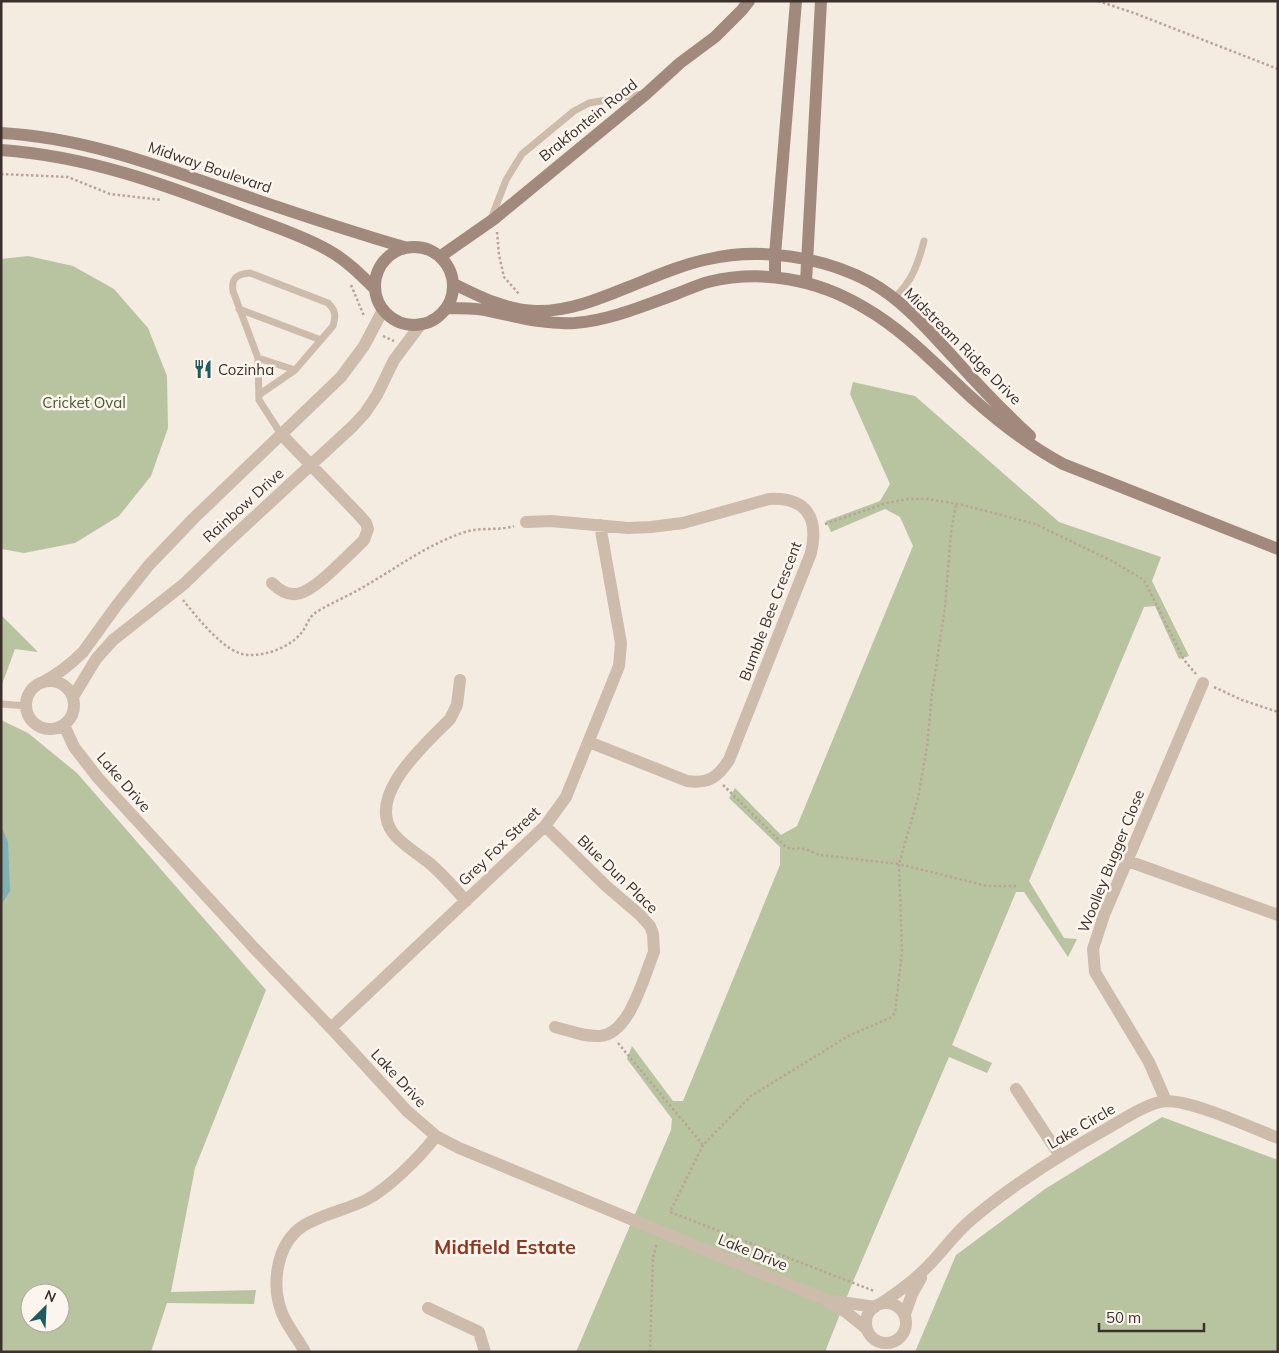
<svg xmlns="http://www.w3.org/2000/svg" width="1279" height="1353" viewBox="0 0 1279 1353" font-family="Mulish,sans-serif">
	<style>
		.green { fill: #b8c4a0; fill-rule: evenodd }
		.water { fill: #7fb0b2 }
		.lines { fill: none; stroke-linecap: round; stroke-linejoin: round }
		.path { stroke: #b9a596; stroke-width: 2.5; stroke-dasharray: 2.5 2.5; stroke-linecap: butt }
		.lane { stroke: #cdbbac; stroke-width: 7 }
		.street { stroke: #cdbbac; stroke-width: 12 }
		.secondary { stroke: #a18a7d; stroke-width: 12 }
		.labels { text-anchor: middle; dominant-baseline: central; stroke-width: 5; stroke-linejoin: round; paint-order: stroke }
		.street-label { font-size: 15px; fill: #3b302b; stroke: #fbf5ee }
		.poi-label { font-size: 15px; fill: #3b302b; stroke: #fbf5ee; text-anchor: start }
		.park-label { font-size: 15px; fill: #4a5a2e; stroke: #fbf5ee }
		.district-label { font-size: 20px; font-weight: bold; fill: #8c3b22; stroke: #fbf5ee }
	</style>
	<rect width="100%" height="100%" fill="#f4ebe1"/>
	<path class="green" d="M28,256L73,266L114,289L148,328L167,376L168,428L151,476L119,516L75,543L24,553L1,549V259Z
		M853,382L915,396L1059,522L1161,557L1152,581L1189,656L1179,659L1155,606L1144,607L1029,881L1064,938L1077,939L1068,957L1024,892H1016L952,1045L992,1063L987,1073L949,1057L852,1284L825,1352H576L671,1130L672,1119L627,1059L632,1046L673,1101H683L780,865V847L729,798L735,788L781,835L797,826L913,546L900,517L885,509L831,532L826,521L880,501L890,484L850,394Z
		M1,615L38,652L15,649L1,687Z
		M1,720L28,733L77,773L266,990L195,1168L171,1292L256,1290L254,1304L167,1303L151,1352H1ZM30,1293H60V1323H30Z
		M1162,1117L1278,1160V1352H915L956,1255L1045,1189Z"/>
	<path class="water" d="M1,826L8,842L10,891L1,905Z"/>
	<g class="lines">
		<path class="path" d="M1098,1L1134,13L1278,69
			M1,174L68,177L110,194L162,200
			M497,232L499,255L504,277L520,295
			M351,285L364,316
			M383,336L394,341
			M825,524L887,503L908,499H927L963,505L1035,524L1112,561L1144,580L1184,660L1196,674
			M183,600C197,617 225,654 248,655C266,656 291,647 302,632C306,627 309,617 315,613C330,603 349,596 365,586C398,567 428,544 465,532C480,527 498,531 514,526
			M1214,687L1242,700L1278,712
			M723,785L787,848C794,850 798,847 804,849C810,850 815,854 820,855L899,864L918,798L927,747L932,694L945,607L951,533L956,503
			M618,1043L703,1145L751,1096L850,1035L890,1018L895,1013L902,952L899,864L987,886H1016
			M703,1145L670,1212L874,1291
			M650,1352L653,1257L657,1243"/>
		<path class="lane" d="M491,219L506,180L522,154L574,111L589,103L642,94
			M894,298C912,282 918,264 924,241
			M239,309L321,340
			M258,358L295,370
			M260,394L295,370L333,326C336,316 336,311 328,303L250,273C237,274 231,278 233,291L258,358L259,400L281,434
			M1,704L27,706"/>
		<path class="street" d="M526,522L551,521L628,528L651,527L683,523L769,499C807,497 819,518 811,553L729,760C718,777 709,784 687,781L589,742
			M272,583C278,589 287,595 296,594C313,593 345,558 358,546L364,540L368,529L366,523L360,516L281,434
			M460,680L457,705L450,719C427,743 365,795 393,833C402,845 417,853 428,862C442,873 454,888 466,901
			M26 705a24 24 0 1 1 48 0a24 24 0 1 1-48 0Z
			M41,683C57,675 70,665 83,652L117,605L149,565L194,518L341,377L364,346L383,310
			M73,697L96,659L113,640L184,584L222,547L353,426L365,413L377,395L394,360L421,324
			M64,725L74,747L98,778L254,948L331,1028L407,1111L436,1136L459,1148L824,1299L846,1312L867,1329
			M545,826L605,885L640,915L650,926L653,934L654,952C644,976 630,1034 600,1036C585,1037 570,1031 555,1027
			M1128,861L1278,915
			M331,1028L545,826L566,797L613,681L619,666L621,643L600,525
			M1016,1089L1060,1156
			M1166,1101L1149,1062L1095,972L1093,949L1104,915L1203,683
			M834,1301L875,1307
			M866 1323a20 20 0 1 1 40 0a20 20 0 1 1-40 0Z
			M880,1304C897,1293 914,1281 928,1266C943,1251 955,1233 972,1219C1013,1184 1060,1155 1108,1128C1122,1120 1149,1102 1166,1101C1194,1101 1250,1127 1278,1138
			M428,1308L479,1332L485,1352
			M905,1314L912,1294L921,1278
			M305,1352C298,1339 287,1326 282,1313C271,1285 276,1244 303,1226C322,1214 346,1210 366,1200C389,1188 420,1157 436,1136"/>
		<path class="secondary" d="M1,133C77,137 148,162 219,187C280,208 342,229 404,247
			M1,150C87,156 164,184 244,215C272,226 302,235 328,250C346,260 360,274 375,289
			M375 286a39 39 0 1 1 78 0a39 39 0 1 1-78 0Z
			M441,256L494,219L646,94L680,63L715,37L742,10L749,1
			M775,276V255L796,1
			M806,282L821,1
			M454,284C480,297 506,310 536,311C572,312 608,295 641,282C663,273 685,264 709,259C761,247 823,257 870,282C904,301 928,330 954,358C978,385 1003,411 1030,436
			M447,308C460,308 472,308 485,310C515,316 543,325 575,323C610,320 643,306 676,294C687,290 697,285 708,282C762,269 817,279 865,308C905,331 937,366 972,398C1000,423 1030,446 1063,464L1278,549"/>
	</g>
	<defs>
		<g id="restaurant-bare" transform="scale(1.5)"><path d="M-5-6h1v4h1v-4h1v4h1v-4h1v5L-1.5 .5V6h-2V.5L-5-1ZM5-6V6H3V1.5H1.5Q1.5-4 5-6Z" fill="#1f5a5e" stroke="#fbf5ee" stroke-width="2.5" paint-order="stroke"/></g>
	</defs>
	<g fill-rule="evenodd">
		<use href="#restaurant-bare" x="203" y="369"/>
	</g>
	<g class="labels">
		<g class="street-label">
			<text transform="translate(588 120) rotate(-39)">Brakfontein Road</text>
			<text transform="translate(210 167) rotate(19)">Midway Boulevard</text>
			<text transform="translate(963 346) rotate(45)">Midstream Ridge Drive</text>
			<text transform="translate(243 505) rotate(-42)">Rainbow Drive</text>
			<text transform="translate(770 611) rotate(-69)">Bumble Bee Crescent</text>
			<text transform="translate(124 782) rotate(49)">Lake Drive</text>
			<text transform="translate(499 846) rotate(-44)">Grey Fox Street</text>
			<text transform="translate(1111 861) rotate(-68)">Woolley Bugger Close</text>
			<text transform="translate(618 874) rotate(44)">Blue Dun Place</text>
			<text transform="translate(399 1078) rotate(47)">Lake Drive</text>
			<text transform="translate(1081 1126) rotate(-30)">Lake Circle</text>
			<text transform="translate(753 1252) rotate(22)">Lake Drive</text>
		</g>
		<g class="poi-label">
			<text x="218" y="369">Cozinha</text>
		</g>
		<g class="park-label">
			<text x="84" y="402">Cricket Oval</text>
		</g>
		<g class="district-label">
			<text x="505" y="1246">Midfield Estate</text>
		</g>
	</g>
	<rect width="1279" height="1353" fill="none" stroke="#3b302b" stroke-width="5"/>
	<g transform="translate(45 1308) rotate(24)"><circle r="24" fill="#fbf5ee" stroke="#aea6a0"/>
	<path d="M0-4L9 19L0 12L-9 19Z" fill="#1f5a5e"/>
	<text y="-8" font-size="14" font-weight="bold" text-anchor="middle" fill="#3b302b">N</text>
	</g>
	<path d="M1099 1323v8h105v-8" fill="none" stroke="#3b302b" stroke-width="2.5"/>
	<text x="1106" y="1323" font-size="15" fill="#3b302b" stroke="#fbf5ee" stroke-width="4" paint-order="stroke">50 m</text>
</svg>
